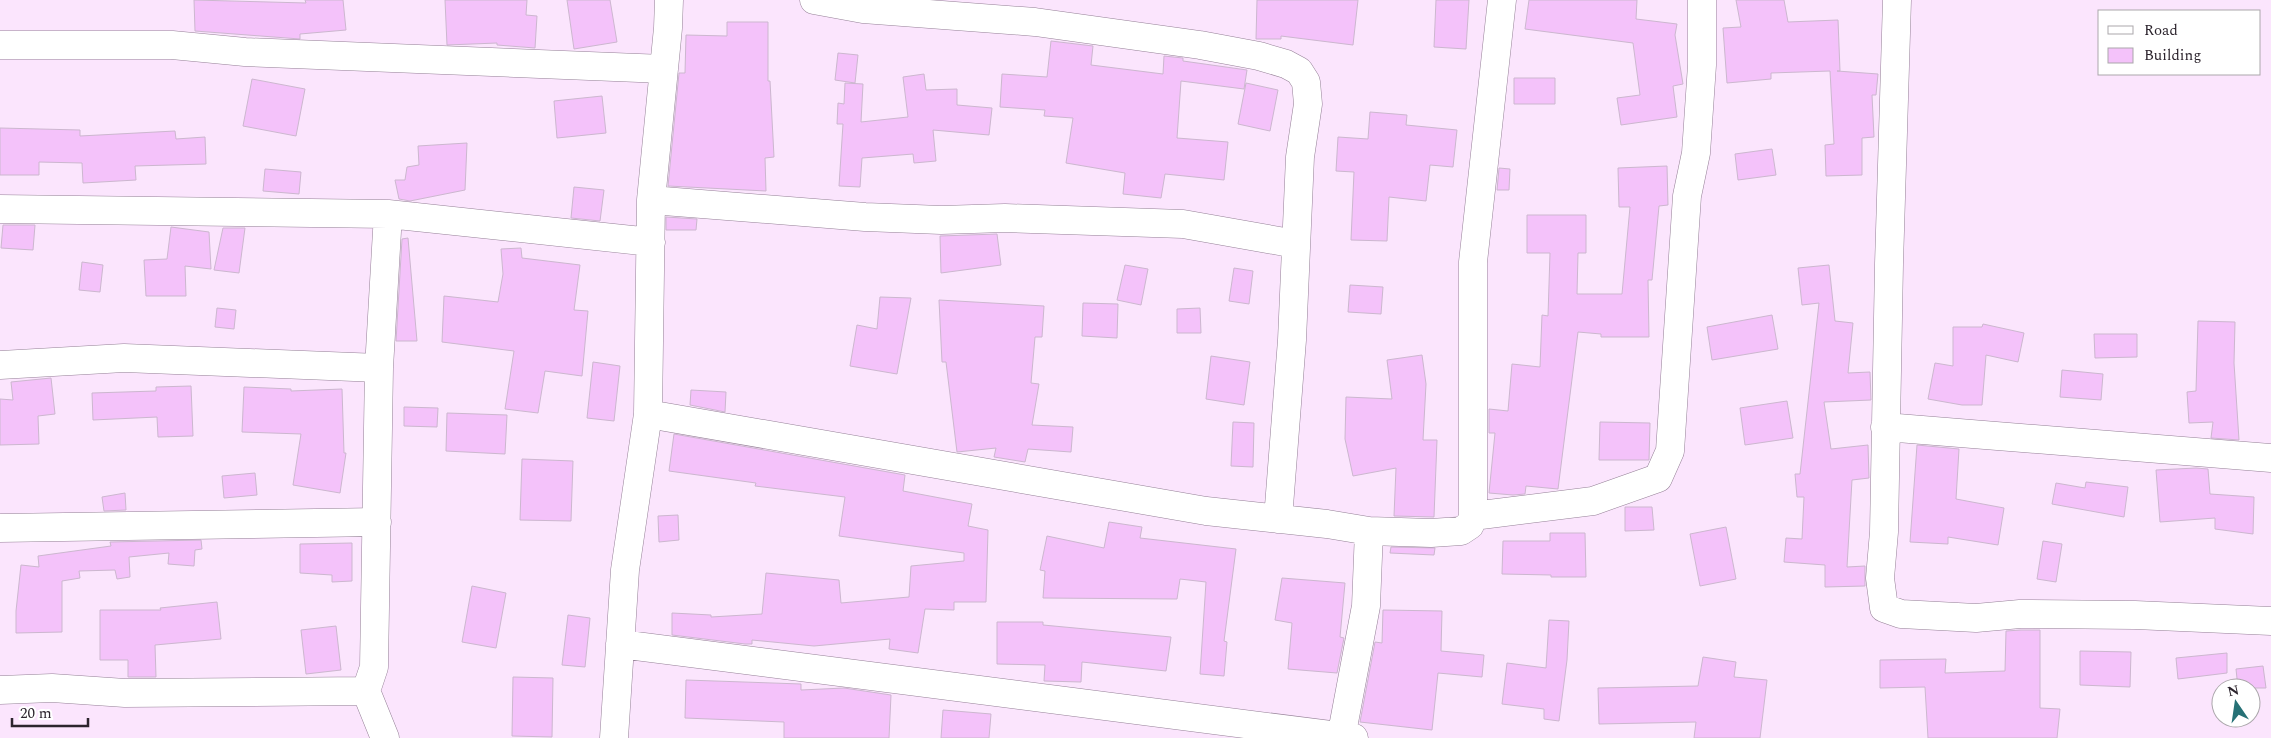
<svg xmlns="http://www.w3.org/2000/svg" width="2271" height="738" viewBox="0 0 2271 738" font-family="Spectral,serif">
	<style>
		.building { fill: #f4c2fa; stroke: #ccb7cf }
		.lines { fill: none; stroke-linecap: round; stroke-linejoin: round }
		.street-casing { stroke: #958197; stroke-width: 29 }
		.street { stroke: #fff; stroke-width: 28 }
	</style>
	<rect width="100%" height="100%" fill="#fbe5fd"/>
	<path class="building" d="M194,0L306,3L305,0H343L346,30L300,34V39L195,31Z
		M445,0H527L526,15L537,16L535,48L497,45V43L447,45Z
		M567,0H610L617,42L574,49Z
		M1257,0H1358L1353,45L1281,36V39H1256Z
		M1436,0H1469L1466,49L1434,47Z
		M1529,0H1637L1636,19L1677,24L1675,35L1683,84L1673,86L1677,117L1621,125L1617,98L1640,95L1633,43L1525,29Z
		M1736,0H1784L1788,22L1838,20L1840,71H1837L1878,74L1876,95H1872L1874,137L1862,138V175L1826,176L1825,145L1834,144L1830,71L1771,73V79L1727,83L1723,28L1741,27Z
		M727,22H768V81H770L774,157L765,158L766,191L668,186L679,73H685L686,35L727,36Z
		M1051,41L1093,46L1091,65L1163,74L1164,56L1183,58V61L1247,70L1244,89L1181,81L1177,138L1228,142L1224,180L1165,174L1161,198L1123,194L1125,173L1066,163L1073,118L1044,116L1045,110L1000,107L1002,74L1047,77Z
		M838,53L858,55L855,83L835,80Z
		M924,74L926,90L957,89V105L992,108L989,135L933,130L936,161L914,163L913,154L862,158L860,187L839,186L843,124H837L838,103L844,104L845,83L863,84L861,122L908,117L903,77Z
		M1514,78H1555V104H1514Z
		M252,79L305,89L296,136L243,126Z
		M1246,83L1278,90L1270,131L1238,124Z
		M602,96L606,133L557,138L554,101Z
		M1370,112L1407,115L1406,125L1457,130L1453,167L1430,165L1426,201L1389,197L1387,241L1351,240L1354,172L1336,171L1338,137L1368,139Z
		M0,128L80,130V136L175,131L176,139L205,137L206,164L135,166L136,180L83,183L82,163L39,162V175H0Z
		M467,143L465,190L410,201L399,199L395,180H405L407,167L419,165L418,146Z
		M1772,149L1776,175L1738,180L1735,154Z
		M1667,166L1668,205L1659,206L1652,280H1648L1649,337H1601V334L1578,332L1558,489L1526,486L1525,494L1513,495L1489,493L1495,433H1489V409L1508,411L1512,364L1540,367L1542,315L1548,316L1550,253H1527V215H1586V253H1578L1577,294H1622L1630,207H1619L1618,168Z
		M1499,168L1510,169L1509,190H1497Z
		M265,169L301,172L299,194L263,191Z
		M574,187L604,190L600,221L571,218Z
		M666,217L697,219L696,230H666Z
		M3,225H35L33,250L1,248Z
		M171,227L209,232L211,269L185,266L186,296H146L144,260L167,259Z
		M223,228H245L239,273L214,270Z
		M997,234L1001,265L941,273L940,236Z
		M408,238L417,341H396L402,239Z
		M521,248L522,258L580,265L574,310L588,311L582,376L545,371L538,413L505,409L514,351L442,342L444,296L498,302L503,274L501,249Z
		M82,262L103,265L100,292L79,290Z
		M1125,265L1148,269L1141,305L1117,300Z
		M1829,265L1835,321L1853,323L1848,373L1870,372L1871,400L1824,402L1831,449L1868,445L1869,478L1852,480L1847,567L1865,566V586L1825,587V565L1784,562L1786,538L1802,539L1804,497H1797L1795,474H1800L1819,303L1802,305L1798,268Z
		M1234,268L1253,271L1249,304L1229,301Z
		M1350,285L1383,287L1381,314L1348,312Z
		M880,297L911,298L897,374L850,366L857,325L877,329Z
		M939,300L1044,306L1042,337H1035L1031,383L1039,384L1032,425L1073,427L1071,452L1028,449L1025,462L994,457L996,448L957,452L946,362H942Z
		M1083,303L1118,304L1117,338L1082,336Z
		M217,308L236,310L234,329L215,327Z
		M1200,308L1201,333H1177V309Z
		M1772,315L1778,349L1712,360L1707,327Z
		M2198,321L2235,322L2234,363L2239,440L2211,438L2213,422L2189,423L2187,392L2196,391Z
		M1983,324L2024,333L2018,362L1986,355L1982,405H1962L1928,399L1935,363L1953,366V327H1982Z
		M2094,334H2137V357L2095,358Z
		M1422,355L1426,384L1423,440H1437L1434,517L1394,516L1396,468L1353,476L1345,439L1346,397L1392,399L1387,360Z
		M1211,356L1250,362L1244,405L1206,399Z
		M593,362L620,366L614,421L587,418Z
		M2062,370L2103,374L2101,400L2060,397Z
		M51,378L55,414L38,416L39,444L0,445V399L13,400L11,382Z
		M191,386L193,436L158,437L157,417L93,420L92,393L156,391V387Z
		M244,387L291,389V391L342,389L344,453H346L340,493L293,485L301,434L242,432Z
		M691,390L726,392L725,412L690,405Z
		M1787,401L1793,438L1745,445L1740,408Z
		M404,407L438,408L437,427L404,426Z
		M447,413L507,415L505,454L446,451Z
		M1233,422L1254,423L1253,467L1231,466Z
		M1600,422L1650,423L1649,460H1599Z
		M674,434L905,475L903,491L972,504L968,526L988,530L986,602H954V610L925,609L918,653L889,649L890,639L814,646L752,640V644H745L672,635V613L711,615V617L762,614L766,573L839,580L841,603L909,597L911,566L964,561V553L839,536L845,497L755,486L756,483L669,471Z
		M1917,445L1959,449L1956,499L2004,508L1998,545L1948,537V544L1910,542Z
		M522,459L573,461L571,521L520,520Z
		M2196,468L2208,469L2210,494L2254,497L2253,534L2215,529V518L2160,522L2156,470Z
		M255,473L257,495L224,498L222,476Z
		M2086,482L2128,487L2124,517L2052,504L2056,483L2085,488Z
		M125,493L126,510L104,511L102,497Z
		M1625,507H1652L1654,530L1625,531Z
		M678,515L679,540L659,542L658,516Z
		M1109,522L1142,527L1140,538L1236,549L1224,641L1227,642L1224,676L1200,674L1206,582L1180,579L1177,599L1043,598L1045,571L1040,570L1047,536L1104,548Z
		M1726,527L1736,579L1700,586L1690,534Z
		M1550,533H1585L1586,577H1551V575L1502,574L1503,541H1550Z
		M201,540L202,549L195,550L194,566L168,564L169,553L129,557L130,577L117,579L115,570L79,571L80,578L62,581V632L16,633V611L21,565L39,567L38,556L111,546L110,542Z
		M2043,541L2062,544L2056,582L2037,579Z
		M352,543V581L332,582V575L300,573V544Z
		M1391,547L1435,548L1434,555L1390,553Z
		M1282,578L1345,583L1340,637L1344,638L1337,673L1288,669L1292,623L1275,620Z
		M472,586L506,593L496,648L462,642Z
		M217,602L221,639L155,645L156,677H128V660H100V610H161L160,608Z
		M1383,610L1442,611L1441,651L1484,655L1482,677L1438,673L1432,730L1360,722L1375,642L1382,643Z
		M568,615L590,618L585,667L562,665Z
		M1549,620L1569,621L1567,660L1559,721L1544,719V709L1502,704L1507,663L1546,668Z
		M997,622H1043V625L1171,637L1166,671L1082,662L1081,682L1044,681L1045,665L997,664Z
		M336,626L341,670L306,674L301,630Z
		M2021,630H2040V708L2060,709L2057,738H1928L1925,687L1880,688V660L1946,659L1945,673L2005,671L2006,631Z
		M2080,651L2131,652L2130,687L2080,685Z
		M2227,653V673L2178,679L2176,658Z
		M1703,657L1736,662L1734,677L1767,680L1760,738H1694L1696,722L1599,724L1598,688L1698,686Z
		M2263,666L2266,688H2238L2236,669Z
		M513,677L553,678L552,737L512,736Z
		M686,680L801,684V690L844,688L891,695L889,738H784V722L685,718Z
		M943,710L991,714L989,738H941Z"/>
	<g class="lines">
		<g class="street-casing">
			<path id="street" d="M814,0L863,9L1035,22L1200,45L1259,56L1286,64L1299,71L1306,82L1308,104L1300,157L1292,340L1278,519
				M1897,0L1889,264L1884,532L1880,578L1884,608L1901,614L1976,618L2020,614L2135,615L2271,621
				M0,45H172L245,52L664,69
				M651,200L865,217L941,220L1005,218L1183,224L1296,244
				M0,209L388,214L651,242
				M0,365L124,358L379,368
				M648,414L1206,511L1327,524L1369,531L1431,533L1461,531L1470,525L1473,516V262L1502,0
				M1885,427L2271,458
				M1473,516L1593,501L1658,478L1670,451L1687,196L1696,153L1702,65V0
				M0,528L377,522
				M620,644L1354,738
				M0,690L52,688L125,693L366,691
				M385,738L366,691L374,667L379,368L388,214
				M614,738L625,570L648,414L651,200L668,28L669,0
				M1341,738L1366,606L1369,531"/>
		</g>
		<use href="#street" class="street"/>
	</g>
	<rect x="2098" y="10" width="162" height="65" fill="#ffffff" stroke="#aba7ab"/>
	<rect x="2108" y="26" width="25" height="8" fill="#ffffff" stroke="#aba7ab"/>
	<text x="2144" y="35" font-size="15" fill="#2c242d">Road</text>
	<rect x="2108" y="48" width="25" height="15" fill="#f4c2fa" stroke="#aba7ab"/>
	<text x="2144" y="60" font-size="15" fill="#2c242d">Building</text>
	<g transform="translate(2236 703) rotate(347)"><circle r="24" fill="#ffffff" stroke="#aba7ab"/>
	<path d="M0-4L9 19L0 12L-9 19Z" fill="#267176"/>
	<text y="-8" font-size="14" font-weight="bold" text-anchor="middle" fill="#2c242d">N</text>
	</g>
	<path d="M12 718v8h76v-8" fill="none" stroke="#2c242d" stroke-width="2.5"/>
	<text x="20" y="718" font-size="15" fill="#2c242d" stroke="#ffffff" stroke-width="4" paint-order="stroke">20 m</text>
</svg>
